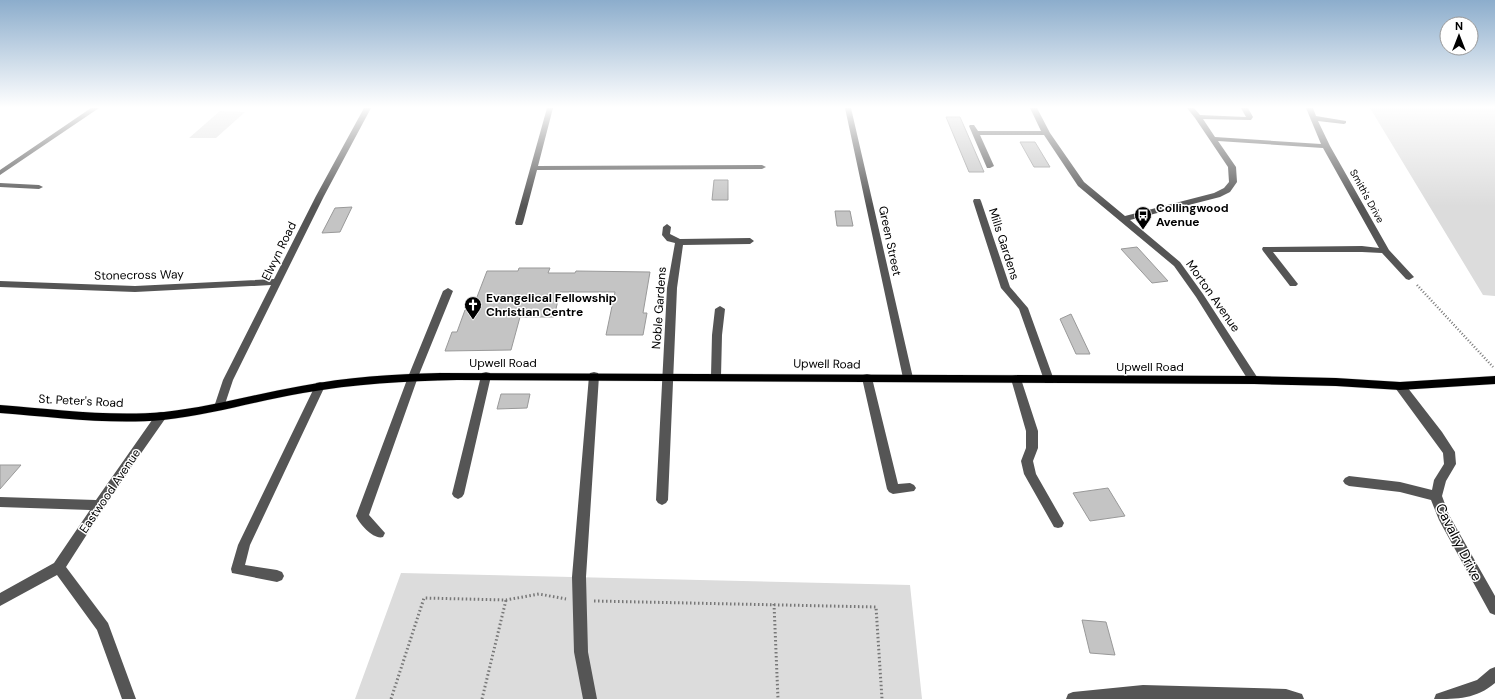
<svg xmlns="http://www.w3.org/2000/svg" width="1495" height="699" viewBox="0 0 1495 699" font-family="'DM Sans',sans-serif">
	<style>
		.green { fill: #dcdcdc }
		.building { fill: #c4c4c4; stroke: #999 }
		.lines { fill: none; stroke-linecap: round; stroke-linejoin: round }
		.major-casing { stroke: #dbdbdb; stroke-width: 1 }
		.path-far1 { stroke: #777; stroke-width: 2.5; stroke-dasharray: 1 2; stroke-linecap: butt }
		.path { stroke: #777; stroke-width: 3; stroke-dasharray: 1.5 2.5; stroke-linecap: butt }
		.minor { fill: #555; fill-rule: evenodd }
		.major { fill: #000; fill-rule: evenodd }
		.labels { text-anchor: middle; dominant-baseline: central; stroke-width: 3; stroke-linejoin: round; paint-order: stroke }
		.far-street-label { font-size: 10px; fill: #000; stroke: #fff }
		.poi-label { font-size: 12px; font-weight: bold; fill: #000; stroke: #fff; text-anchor: start }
		.street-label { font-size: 12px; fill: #000; stroke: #fff }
		.near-street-label { font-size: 14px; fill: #000; stroke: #fff }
	</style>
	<rect width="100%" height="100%" fill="#fff"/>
	<path class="green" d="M1370,108H1495V296L1483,295Z
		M220,111L245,112L216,138H189Z
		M401,573L910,585L922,699H355Z"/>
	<path class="building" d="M946,117H960L984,172H969Z
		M1020,142H1035L1050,167H1034Z
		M714,180H728V200H712Z
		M352,207L340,232L322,233L335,208Z
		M835,211H850L853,226H837Z
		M1137,247L1168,281L1152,283L1121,249Z
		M519,268H550L548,273H575L576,271L650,272L643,313H647L643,335H606L615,292H560L554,317H520L511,350L445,351L452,332H457L465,310H472L487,271H518Z
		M1071,314L1090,354H1076L1060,319Z
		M501,394H530L527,408L497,409Z
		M0,465H21L0,489Z
		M1108,488L1125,516L1090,521L1073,493Z
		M1082,620L1106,622L1115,655L1090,653Z"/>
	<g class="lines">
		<g class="major-casing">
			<path id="major" d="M440,373L1254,376L1336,378L1400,382L1495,376V384L1400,390L1336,386L1254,384L457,380C405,381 354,384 303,393C256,401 211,415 163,420C109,425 54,417 0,413V405C54,409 109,417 164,412C210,407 255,394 301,386C347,377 393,374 440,373Z"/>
		</g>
		<path class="path-far1" d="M1417,285L1493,367"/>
		<path class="path" d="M594,601L876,607L882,699
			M774,604L778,699
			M391,699L424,598L506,600L539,594L566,599
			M482,699L506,600"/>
		<path class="minor" d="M91,108H99L0,175V170Z
			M364,108H371L324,196L233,380L223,410H215L214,407L223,380L271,285L135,292L0,287V281L135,286L274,279L316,196Z
			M547,108H553L538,166L762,165L766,167L762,169L537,170L523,223L522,225H516L515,223Z
			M845,108H851L913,378L912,381H904L903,378Z
			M1030,108H1037L1050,133L1084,182L1125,216L1214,193L1224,188L1229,182L1228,167L1195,118L1187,108H1194L1200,115L1246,117L1241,108H1248L1253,117L1251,120L1203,119L1215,137L1321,144L1306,108H1313L1316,116L1346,121V123L1344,124L1318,121L1330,146L1389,250L1414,277L1409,280L1406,279L1382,253L1362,252H1273L1298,284L1296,286H1290L1263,251L1262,249L1263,247L1362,246L1379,248L1323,148L1218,141L1236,167L1237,182L1230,192L1220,197L1130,220L1180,262L1203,294L1259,380L1258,383H1250L1196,297L1174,266L1078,186L1044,135H980L994,166L990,168H987L969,126L970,125H974L978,131H1041Z
			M0,183L39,185L43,187L39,189L0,187Z
			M974,199H980L981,201L1010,287L1028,308L1054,380L1053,383H1045L1044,380L1019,309L1001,288L973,201Z
			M667,224L671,227L670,234L680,239L750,238L754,241L750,244L683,245L677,288L668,500L666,503L662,505L658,503L656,500L667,288L675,243L667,241L662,235L663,227Z
			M448,288L453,291L418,377L369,515L385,533L383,537C374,540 360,525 356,516L408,377L443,291Z
			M720,306L725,309L722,335L721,376L720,379H712L711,376L712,335L715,309Z
			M486,372L490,373L491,376L464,494L462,497L458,499L454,497L452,494L481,376L482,373Z
			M594,372L598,373L599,376L586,577L588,652L597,699H583L574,652L572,577L589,376L590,373Z
			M867,374L871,375L872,378L898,484L910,483L914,485L916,488L914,491L893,494L889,492L887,489L862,378L863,375Z
			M1016,375L1020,376L1021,379L1038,431V448L1033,461L1036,474L1064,523L1062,527L1058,528L1054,527L1024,474L1021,461L1026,448V431L1011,379L1012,376Z
			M320,382L324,383L325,386L250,545L245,565L277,570L282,572L284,576L282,580L277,582L232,573L231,569L238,545L315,386L316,383Z
			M1400,382L1404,383L1442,432L1455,452L1456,464L1446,481L1442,496L1449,515L1495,596V615L1490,613L1439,520L1431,500L1400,492L1349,486L1345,484L1343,481L1345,478L1349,476L1400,482L1432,490L1434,480L1444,464L1443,453L1396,389L1395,386L1396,383Z
			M161,412L165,413L166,416L165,419L116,489L66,567L108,623L136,699H122L97,630L57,575L0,606V593L54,563L90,510L0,507V497L96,500L157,413Z
			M1495,667V683C1476,699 1458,699 1434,699L1436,694L1477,680L1490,669Z
			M1143,685L1286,689L1302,694L1304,699H1066L1068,694L1073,692Z"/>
		<use href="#major" class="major"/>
	</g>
	<linearGradient id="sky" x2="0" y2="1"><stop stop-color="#8cadcc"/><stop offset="0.52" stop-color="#fff"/><stop offset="1" stop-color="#fff" stop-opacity="0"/></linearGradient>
	<rect width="1495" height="206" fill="url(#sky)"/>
	<defs>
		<g id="bus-pin" transform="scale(0.9)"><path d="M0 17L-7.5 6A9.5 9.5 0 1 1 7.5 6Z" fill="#000" stroke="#fff"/><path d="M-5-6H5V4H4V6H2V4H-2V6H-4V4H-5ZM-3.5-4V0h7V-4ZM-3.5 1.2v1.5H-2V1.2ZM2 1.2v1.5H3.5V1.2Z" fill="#fff"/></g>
		<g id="church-pin" transform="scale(0.9)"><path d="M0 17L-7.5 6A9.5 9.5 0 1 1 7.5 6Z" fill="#000" stroke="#fff"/><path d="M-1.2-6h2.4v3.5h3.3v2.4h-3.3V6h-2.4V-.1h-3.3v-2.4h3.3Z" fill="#fff"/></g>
	</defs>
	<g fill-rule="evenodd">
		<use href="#bus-pin" x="1143" y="215"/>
		<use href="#church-pin" x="473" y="305"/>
	</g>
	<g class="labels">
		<g class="far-street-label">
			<text transform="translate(1367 196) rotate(61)">Smith's Drive</text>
		</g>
		<g class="poi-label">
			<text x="1156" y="208">Collingwood<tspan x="1156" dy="14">Avenue</tspan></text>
			<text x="486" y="298">Evangelical Fellowship<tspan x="486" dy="14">Christian Centre</tspan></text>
		</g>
		<g class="street-label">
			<text transform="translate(890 241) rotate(78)">Green Street</text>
			<text transform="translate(1004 244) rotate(72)">Mills Gardens</text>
			<text transform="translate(279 251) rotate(-64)">Elwyn Road</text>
			<text transform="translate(139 275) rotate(-1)">Stonecross Way</text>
			<text transform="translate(1213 296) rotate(55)">Morton Avenue</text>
			<text transform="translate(659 308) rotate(-86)">Noble Gardens</text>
			<text x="503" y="363">Upwell Road</text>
			<text transform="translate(827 364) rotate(1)">Upwell Road</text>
			<text x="1150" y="367">Upwell Road</text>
			<text transform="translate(81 401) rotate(3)">St. Peter's Road</text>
			<text transform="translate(110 491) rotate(-56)">Eastwood Avenue</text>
		</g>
		<g class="near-street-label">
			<text transform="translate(1459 542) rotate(63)">Cavalry Drive</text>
		</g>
	</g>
	<g transform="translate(1459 36)"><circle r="19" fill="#ffffff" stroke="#999999"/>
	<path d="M0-3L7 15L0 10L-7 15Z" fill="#000000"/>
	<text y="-6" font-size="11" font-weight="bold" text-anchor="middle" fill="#000000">N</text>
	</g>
</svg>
